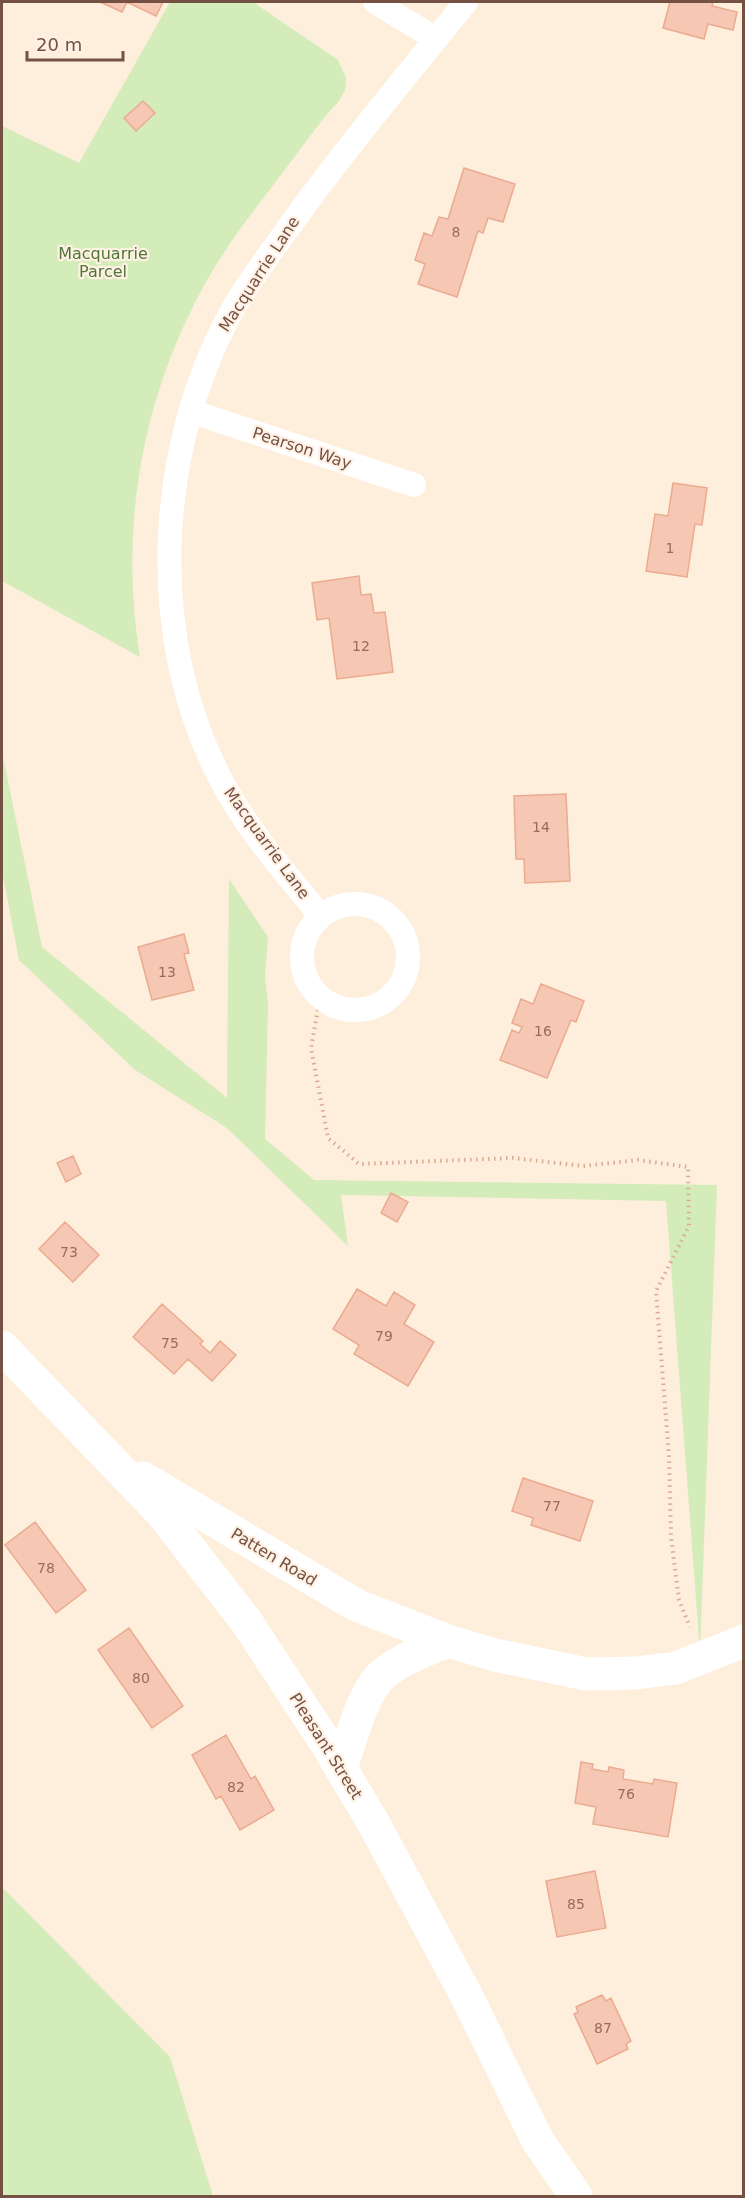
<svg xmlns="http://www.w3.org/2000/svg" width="745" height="2198" viewBox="0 0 745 2198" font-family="'DejaVu Sans',sans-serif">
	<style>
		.green { fill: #d3ecba }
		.building { fill: #f6c7b2; stroke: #eaab91; stroke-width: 1.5 }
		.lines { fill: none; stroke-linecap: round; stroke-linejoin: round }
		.path { stroke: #daaa95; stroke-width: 4; stroke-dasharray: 1.5 4.5; stroke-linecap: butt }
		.street { stroke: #fff; stroke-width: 24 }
		.secondary { stroke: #fff; stroke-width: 33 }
		.labels { text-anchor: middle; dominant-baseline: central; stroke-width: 4.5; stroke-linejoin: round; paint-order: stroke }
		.number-label { font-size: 14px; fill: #956e60 }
		.park-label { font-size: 16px; fill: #507638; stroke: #fff2e5 }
		.street-label { font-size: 16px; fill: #755144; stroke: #fff2e5 }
	</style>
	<rect width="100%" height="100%" fill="#feeedc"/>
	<path class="green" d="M170,2H253L338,60L346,78L345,90L339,101C317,124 299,152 280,176C260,203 239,229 221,257C146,375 117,519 140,657L2,581V126L79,163Z
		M2,752L42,947L227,1098L229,879L268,937L265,976L268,1004L265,1139L314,1180L717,1185L700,1652L666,1201L341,1195L348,1246L227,1128L135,1070L19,960L2,871Z
		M2,1887L170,2057L213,2196H2Z"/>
	<path class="building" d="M100,2H163L156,16L127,2L122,12Z
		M670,2H713L712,6L737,12L733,30L708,24L704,39L663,28Z
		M143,101L155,113L136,131L124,118Z
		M464,168L515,184L503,222L488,218L483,233L478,231L457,297L418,284L425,264L415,260L424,233L432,236L439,217L448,219Z
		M673,483L707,488L702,525L695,524L687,577L646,571L655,514L668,516Z
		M359,576L361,595L371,594L374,613L385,612L393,672L337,679L329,618L317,620L312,583Z
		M566,794L570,881L525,883L524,859H516L514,796Z
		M184,934L189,953L184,954L194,990L152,1000L138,947Z
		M541,984L584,1001L576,1022L571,1020L547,1078L500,1060L512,1030L519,1033L522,1027L512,1023L521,999L533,1004Z
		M73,1156L81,1174L66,1182L57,1163Z
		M391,1193L408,1202L397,1222L381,1213Z
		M65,1222L99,1255L73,1282L39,1249Z
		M357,1289L386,1306L394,1292L415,1305L404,1324L434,1342L408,1386L354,1354L359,1345L333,1329Z
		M162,1304L203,1341L200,1344L210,1353L220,1341L236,1355L212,1381L188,1359L174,1374L133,1337Z
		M523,1478L593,1501L580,1541L531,1525L533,1518L512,1511Z
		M35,1522L86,1590L56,1613L5,1545Z
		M129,1628L183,1706L152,1728L98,1650Z
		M226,1735L251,1779L255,1776L274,1810L240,1830L221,1796L216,1799L192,1755Z
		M581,1762L593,1764L592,1769L608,1772L609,1767L624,1770L623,1779L653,1784L654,1779L677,1783L668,1837L593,1824L596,1807L575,1803Z
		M595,1871L606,1928L557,1937L546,1881Z
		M602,1995L606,2001L611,1998L631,2041L626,2044L628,2049L597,2064L574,2014L578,2012L576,2007Z"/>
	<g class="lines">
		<path class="path" d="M320,998L311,1048L328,1138L359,1164L513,1158L583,1166L638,1160L688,1167L689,1226L656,1291L669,1456L671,1537L679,1600L690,1627"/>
		<path class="street" d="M375,2L436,39
			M190,411L414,485
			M302 957a53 53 0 1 1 106 0a53 53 0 1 1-106 0Z
			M321,916C284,872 245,827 219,776C147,636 156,453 229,316C246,284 270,254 291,224C346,148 407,75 466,2"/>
		<path class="secondary" d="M2,1347L161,1512L246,1621L326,1743L374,1824L465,1993L538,2141L576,2196
			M143,1478L356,1605L448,1641
			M341,1768C350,1743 362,1693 382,1675C400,1659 427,1650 448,1641L495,1655L586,1674L636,1673L676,1668L744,1641"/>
	</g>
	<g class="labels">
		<g class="number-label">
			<text x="456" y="232">8</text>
			<text x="670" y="548">1</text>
			<text x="361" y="646">12</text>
			<text x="541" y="827">14</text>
			<text x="167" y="972">13</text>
			<text x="543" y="1031">16</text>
			<text x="69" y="1252">73</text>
			<text x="384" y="1336">79</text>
			<text x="170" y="1343">75</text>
			<text x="552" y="1506">77</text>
			<text x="46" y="1568">78</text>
			<text x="141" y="1678">80</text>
			<text x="236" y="1787">82</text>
			<text x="626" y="1794">76</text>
			<text x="576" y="1904">85</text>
			<text x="603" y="2028">87</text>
		</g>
		<g class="park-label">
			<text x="103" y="253">Macquarrie<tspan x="103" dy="18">Parcel</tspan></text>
		</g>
		<g class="street-label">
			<text transform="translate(259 274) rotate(-57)">Macquarrie Lane</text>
			<text transform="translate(302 448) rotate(18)">Pearson Way</text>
			<text transform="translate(267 843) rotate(54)">Macquarrie Lane</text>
			<text transform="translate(274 1557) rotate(31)">Patten Road</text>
			<text transform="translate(326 1746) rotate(58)">Pleasant Street</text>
		</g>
	</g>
	<rect width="745" height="2198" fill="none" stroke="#755144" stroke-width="6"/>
	<path d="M27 51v9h96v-9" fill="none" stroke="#755144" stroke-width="3"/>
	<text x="36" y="51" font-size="18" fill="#755144" stroke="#fff2e5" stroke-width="4.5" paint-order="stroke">20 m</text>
</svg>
